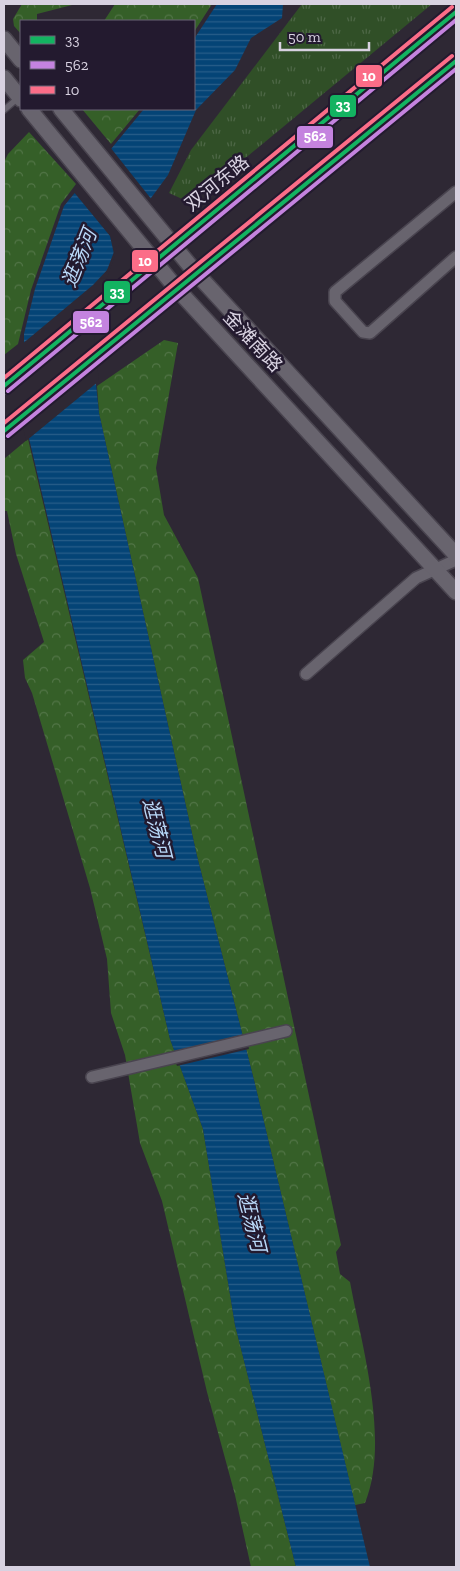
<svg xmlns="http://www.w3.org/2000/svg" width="460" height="1571" viewBox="0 0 460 1571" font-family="'Zilla Slab','Noto Sans SC',serif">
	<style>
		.forest { fill: url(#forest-crowns) }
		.park { fill: url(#park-tufts) }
		.water { fill: url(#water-rules) }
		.pier { fill: #2e2834 }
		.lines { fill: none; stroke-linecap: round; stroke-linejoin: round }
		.service-casing { stroke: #49444f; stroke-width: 8 }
		.minor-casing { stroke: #49444f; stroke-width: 14 }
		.tertiary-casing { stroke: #49444f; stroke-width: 18 }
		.service { stroke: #68646e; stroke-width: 5.5 }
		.minor { stroke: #68646e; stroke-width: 11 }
		.tertiary { stroke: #68646e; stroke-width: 15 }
		.bus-1-casing { stroke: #231a2f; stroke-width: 8 }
		.bus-2-casing { stroke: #231a2f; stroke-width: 8 }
		.bus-3-casing { stroke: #231a2f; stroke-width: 8 }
		.bus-1 { stroke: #13b361; stroke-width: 4 }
		.bus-2 { stroke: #c483df; stroke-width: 4 }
		.bus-3 { stroke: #fb6d88; stroke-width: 4 }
		.labels { text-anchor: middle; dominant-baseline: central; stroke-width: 5; stroke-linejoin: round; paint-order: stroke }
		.street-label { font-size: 19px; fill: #d8d2e1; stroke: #231a2f }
		.water-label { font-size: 20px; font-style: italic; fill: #b9d9f9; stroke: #231a2f }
		.line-badge { stroke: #231a2f; stroke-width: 2 }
		.badge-label { font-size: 14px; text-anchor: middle; font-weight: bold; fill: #fff }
	</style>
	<defs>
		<pattern id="forest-crowns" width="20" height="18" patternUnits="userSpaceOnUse" patternTransform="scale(1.25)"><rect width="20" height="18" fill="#355f28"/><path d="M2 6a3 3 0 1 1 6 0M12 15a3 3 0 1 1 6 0" fill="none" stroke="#527547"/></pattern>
		<pattern id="park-tufts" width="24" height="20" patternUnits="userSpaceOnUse" patternTransform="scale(1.25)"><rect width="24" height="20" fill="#304f27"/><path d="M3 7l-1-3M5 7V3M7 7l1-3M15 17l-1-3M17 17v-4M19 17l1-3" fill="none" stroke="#4d6746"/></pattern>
		<pattern id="water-rules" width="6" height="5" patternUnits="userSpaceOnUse" patternTransform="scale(1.25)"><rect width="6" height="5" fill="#044476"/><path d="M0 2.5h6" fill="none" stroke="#285e89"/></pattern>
	</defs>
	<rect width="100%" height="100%" fill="#2e2834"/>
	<path class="forest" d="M22,4H76L37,14V21H21V34L14,26L13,19Z
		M115,4H212L194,32V21H104Z
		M82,109H140L111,144Z
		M29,132L76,184L61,204L31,290L18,344L4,355V162L8,154Z
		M164,340L178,343L156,468L164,515L198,578L341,1245L336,1252L340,1274L350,1282C362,1347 390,1441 365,1503L355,1505L254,1080L197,856L99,413L97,386Z
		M28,439L170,1039L203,1129L235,1325L296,1567H251L235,1495L207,1392L162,1201L140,1143L125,1055L111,1013L107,959L90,888L32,693L25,678L23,660L44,642L16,554L7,511H4V459Z"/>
	<path class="park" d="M302,4H432L191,203L169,193L191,150Z"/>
	<path class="water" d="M217,4H283L282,18L251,38L235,70L196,110L168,175L117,244L94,304L91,336L99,413L197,856L254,1080L370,1567H296L235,1325L203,1129L170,1039L24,417V334L35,289L64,206L144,109H194V39Z"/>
	<path class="pier" d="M110,147L152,200L127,231L114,253L115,256L97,305L94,336L99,381L26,441L21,417V345L93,285L109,268L114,254L110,236L73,191Z
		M245,1034L249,1049L177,1066L172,1052Z"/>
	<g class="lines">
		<g class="service-casing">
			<path id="service" d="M4,110L18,98"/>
		</g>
		<g class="minor-casing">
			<path id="minor" d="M456,192L335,292V301L363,332L370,333L456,257
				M306,674L416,578L456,560
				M92,1077L286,1031"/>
		</g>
		<g class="tertiary-casing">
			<path id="tertiary" d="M4,39L21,60
				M4,78L21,99
				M29,109L177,289L456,592
				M61,109L196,273L456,555
				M4,386L456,12
				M4,431L456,61"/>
		</g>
		<use href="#service" class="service"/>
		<use href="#minor" class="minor"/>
		<use href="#tertiary" class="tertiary"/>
		<g class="bus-1-casing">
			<path id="bus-1" d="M4,386L456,12
				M4,431L456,61"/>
		</g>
		<g class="bus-2-casing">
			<path id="bus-2" d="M8,391L456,20
				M8,436L456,69"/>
		</g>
		<g class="bus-3-casing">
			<path id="bus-3" d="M4,378L452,7
				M4,423L452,56"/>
		</g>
		<use href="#bus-1" class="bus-1"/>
		<use href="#bus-2" class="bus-2"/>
		<use href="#bus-3" class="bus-3"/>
	</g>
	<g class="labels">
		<g class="street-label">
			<text transform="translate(217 183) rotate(-39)">双河东路</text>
			<text transform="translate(253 341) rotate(47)">金滩南路</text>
		</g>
		<g class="water-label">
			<text transform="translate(79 258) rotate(-68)">逛荡河</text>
			<text transform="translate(157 828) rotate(76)">逛荡河</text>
			<text transform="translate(252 1222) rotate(76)">逛荡河</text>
		</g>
	</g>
	<g class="line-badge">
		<rect x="355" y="64" width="28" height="24" rx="5" fill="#fb6d88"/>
		<rect x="329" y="94" width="28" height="24" rx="5" fill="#13b361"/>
		<rect x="296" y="125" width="38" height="24" rx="5" fill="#c483df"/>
		<rect x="131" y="249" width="28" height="24" rx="5" fill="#fb6d88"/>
		<rect x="103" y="280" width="28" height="24" rx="5" fill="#13b361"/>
		<rect x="72" y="310" width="38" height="24" rx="5" fill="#c483df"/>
	</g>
	<g class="badge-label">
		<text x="369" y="81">10</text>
		<text x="343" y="110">33</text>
		<text x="315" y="141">562</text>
		<text x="145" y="266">10</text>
		<text x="117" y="297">33</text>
		<text x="91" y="327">562</text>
	</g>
	<rect width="460" height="1571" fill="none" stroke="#d8d2e1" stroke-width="10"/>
	<rect x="20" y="20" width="175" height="90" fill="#231a2f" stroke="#6b6476"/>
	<rect x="30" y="36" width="25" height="8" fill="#13b361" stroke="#6b6476"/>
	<text x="65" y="45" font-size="15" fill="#d8d2e1">33</text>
	<rect x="30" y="61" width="25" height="8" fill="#c483df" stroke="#6b6476"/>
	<text x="65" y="70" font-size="15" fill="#d8d2e1">562</text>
	<rect x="30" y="86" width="25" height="8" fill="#fb6d88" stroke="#6b6476"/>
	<text x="65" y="95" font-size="15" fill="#d8d2e1">10</text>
	<path d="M280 42v8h89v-8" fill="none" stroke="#d8d2e1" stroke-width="2.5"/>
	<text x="288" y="42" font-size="15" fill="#d8d2e1" stroke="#231a2f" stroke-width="4" paint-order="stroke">50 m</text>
</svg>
